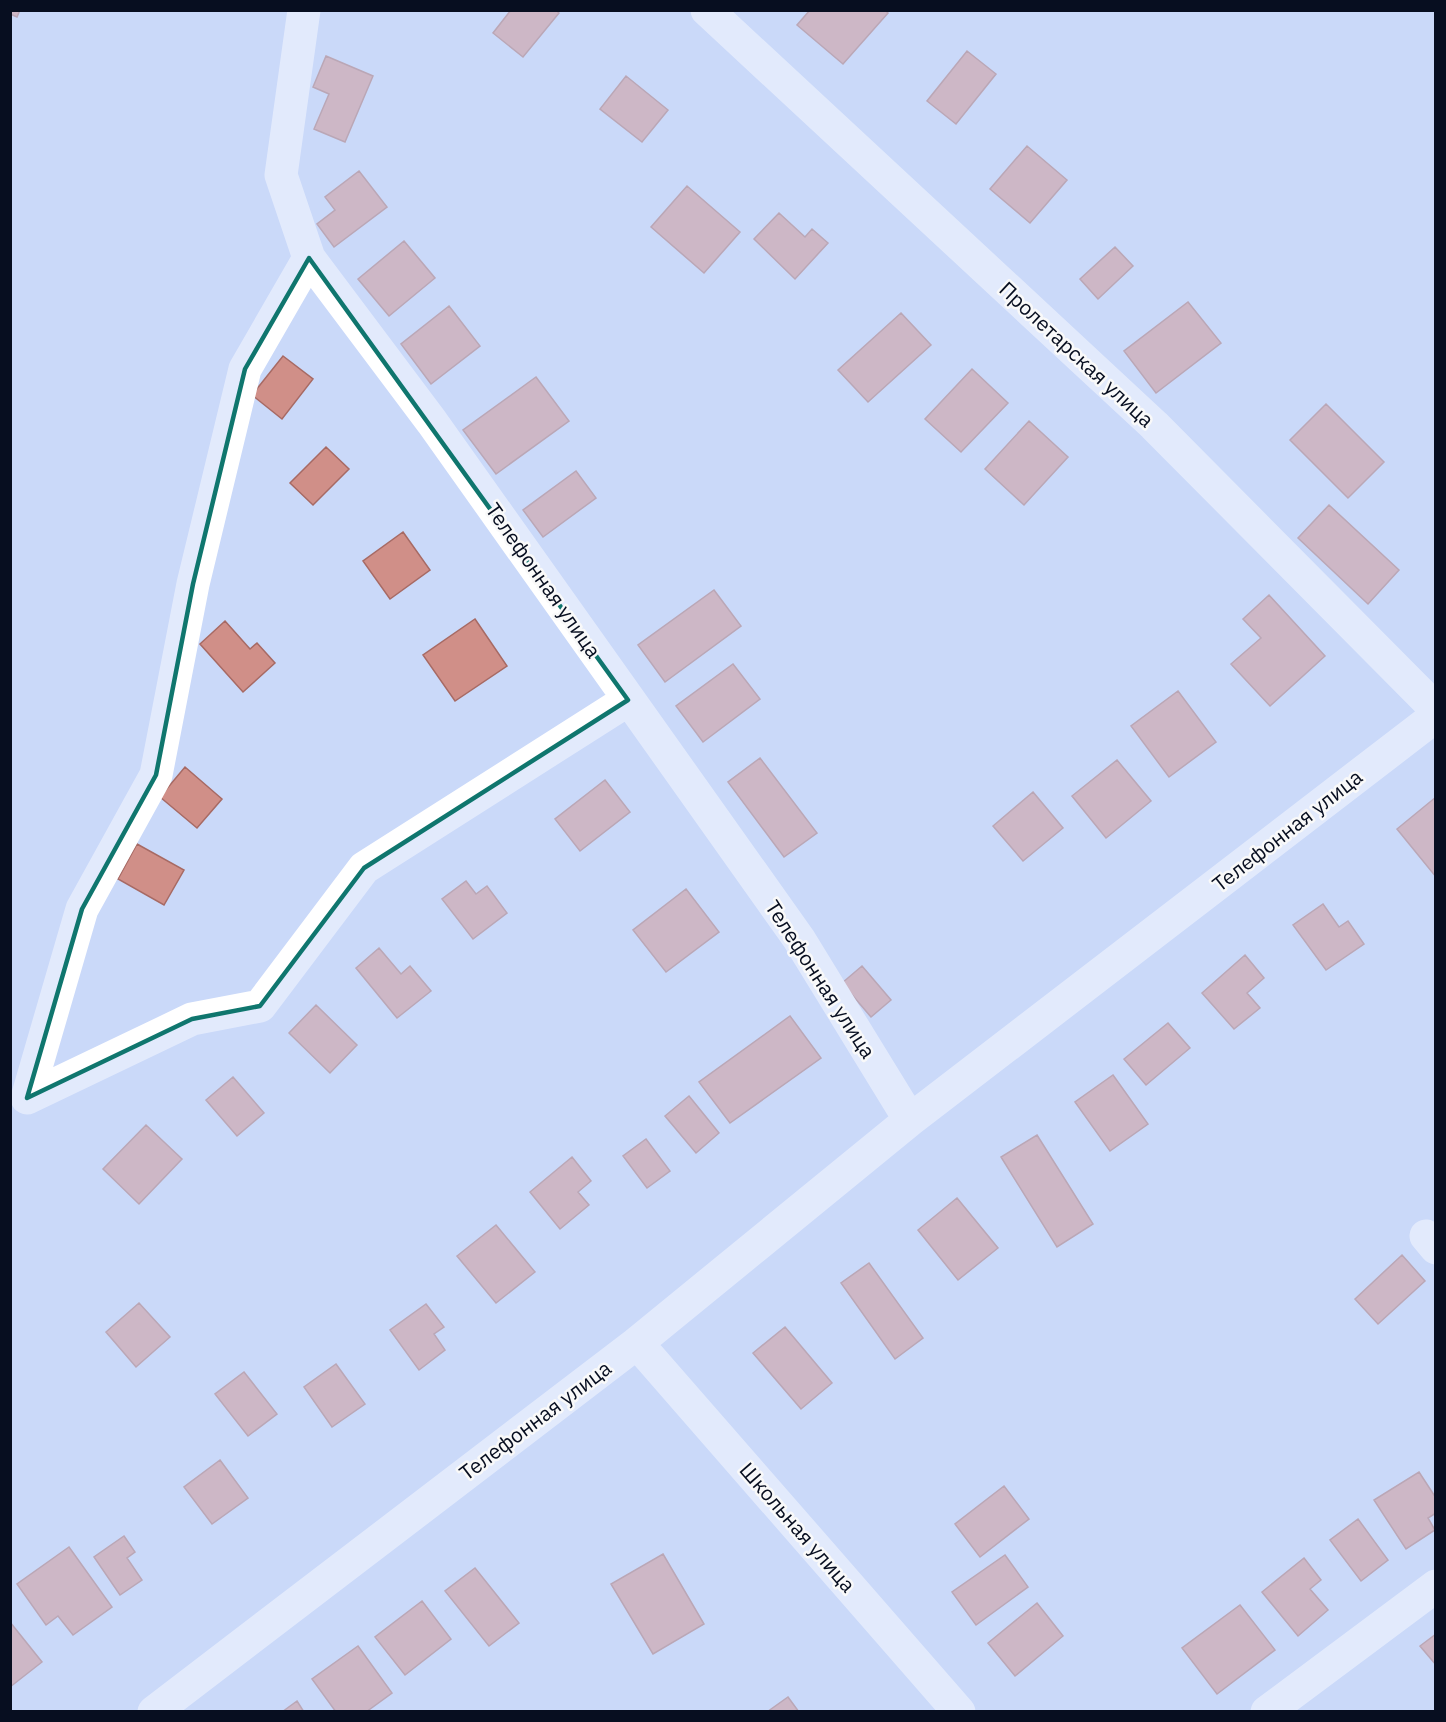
<svg xmlns="http://www.w3.org/2000/svg" width="1446" height="1722" viewBox="0 0 1446 1722" font-family="'IBM Plex Sans',sans-serif">
	<style>
		.building { fill: #d08f88; stroke: #a76a64; stroke-width: 1.5 }
		.lines { fill: none; stroke-linecap: round; stroke-linejoin: round }
		.minor { stroke: #fff; stroke-width: 33 }
		.marked { fill: none; stroke: #0f766e; stroke-width: 4.5; stroke-linejoin: round }
		.labels { text-anchor: middle; dominant-baseline: central; stroke-width: 5; stroke-linejoin: round; paint-order: stroke }
		.street-label { font-size: 21px; fill: #070e20; stroke: #f9f9f9 }
	</style>
	<rect width="100%" height="100%" fill="#cad9f9"/>
	<path class="building" d="M10,10H20L17,17L10,14Z
		M511,10H556L559,13L523,57L493,33Z
		M810,10H885L888,13L843,64L797,25Z
		M967,51L996,74L956,124L927,101Z
		M326,56L373,76L345,142L314,129L329,94L313,87Z
		M626,76L668,110L642,142L600,109Z
		M1027,146L1067,180L1030,223L990,189Z
		M359,171L387,207L334,247L317,224L335,210L325,197Z
		M687,186L740,232L704,273L651,227Z
		M779,213L805,237L812,229L828,243L795,279L754,239Z
		M404,241L435,278L389,316L358,279Z
		M1115,247L1133,266L1098,299L1080,279Z
		M1188,302L1221,343L1156,393L1124,351Z
		M449,306L480,346L431,384L401,344Z
		M901,313L931,345L868,402L838,370Z
		M283,356L313,379L282,419L252,395Z
		M972,369L1008,403L961,452L925,419Z
		M536,377L569,421L496,474L463,430Z
		M1326,404L1384,462L1348,498L1290,440Z
		M1029,421L1068,457L1024,505L985,469Z
		M326,447L349,469L313,505L290,483Z
		M576,471L596,498L543,537L523,510Z
		M1329,505L1399,570L1368,604L1298,538Z
		M403,532L430,570L390,599L363,561Z
		M714,590L741,626L665,682L638,645Z
		M1269,595L1325,656L1270,706L1231,664L1261,638L1243,619Z
		M475,619L507,666L455,701L423,655Z
		M225,621L250,649L257,643L275,663L243,692L200,644Z
		M733,664L760,699L703,742L676,706Z
		M1178,691L1216,742L1169,777L1131,726Z
		M760,758L817,833L784,857L728,782Z
		M1117,760L1151,801L1106,838L1072,796Z
		M185,767L222,799L197,828L160,797Z
		M605,780L630,812L580,851L555,819Z
		M1033,792L1063,828L1023,861L993,826Z
		M1436,797V877L1397,829Z
		M137,844L184,870L164,905L118,879Z
		M466,881L476,894L487,886L507,913L473,939L442,899Z
		M686,889L719,932L666,972L633,930Z
		M1323,904L1339,927L1348,921L1364,944L1326,970L1293,925Z
		M379,948L401,974L410,966L431,991L397,1018L356,968Z
		M1245,955L1264,978L1247,993L1260,1008L1234,1029L1202,993Z
		M862,966L891,1000L871,1017L842,983Z
		M316,1005L357,1045L330,1073L289,1033Z
		M790,1016L821,1058L730,1123L699,1082Z
		M1168,1023L1190,1048L1146,1085L1124,1059Z
		M1113,1075L1148,1124L1110,1151L1075,1102Z
		M233,1077L264,1113L237,1136L206,1100Z
		M689,1096L719,1133L696,1153L665,1116Z
		M146,1125L182,1159L139,1204L103,1169Z
		M1037,1135L1093,1224L1057,1247L1001,1157Z
		M646,1139L670,1171L647,1188L623,1156Z
		M572,1157L591,1181L578,1192L589,1205L560,1229L530,1192Z
		M957,1198L998,1248L958,1280L918,1230Z
		M496,1225L535,1272L496,1303L457,1256Z
		M1402,1255L1425,1281L1378,1324L1355,1299Z
		M869,1263L923,1338L895,1359L841,1283Z
		M139,1303L170,1337L136,1367L106,1332Z
		M426,1304L444,1327L434,1334L445,1350L419,1370L390,1330Z
		M785,1327L832,1383L801,1409L753,1353Z
		M336,1364L365,1404L332,1427L304,1387Z
		M244,1372L277,1414L248,1436L215,1394Z
		M220,1460L248,1498L212,1524L184,1487Z
		M1419,1472L1436,1498V1513L1428,1518L1435,1530L1406,1549L1374,1500Z
		M1004,1486L1029,1519L980,1557L955,1524Z
		M1358,1519L1388,1560L1361,1581L1330,1540Z
		M124,1536L135,1552L127,1558L142,1580L120,1595L94,1557Z
		M69,1547L112,1607L73,1635L58,1616L46,1625L17,1584Z
		M663,1554L704,1624L653,1654L611,1584Z
		M1005,1555L1028,1587L976,1625L952,1592Z
		M1304,1558L1321,1580L1310,1589L1328,1610L1298,1636L1262,1592Z
		M475,1568L519,1623L489,1646L445,1591Z
		M422,1601L451,1639L405,1675L375,1637Z
		M1037,1603L1063,1636L1015,1676L988,1643Z
		M1240,1605L1275,1650L1217,1694L1182,1648Z
		M10,1622L42,1662L10,1687Z
		M1436,1634V1665L1420,1646Z
		M358,1646L392,1693L366,1712H336L312,1679Z
		M788,1697L799,1712H767Z
		M297,1701L304,1712H282Z"/>
	<g class="lines">
		<path class="minor" d="M304,10L281,175L309,258L432,422L799,939L910,1120
			M707,10L1154,425L1436,709
			M309,258L245,369L193,584L156,775L82,909L27,1098L192,1019L260,1006L364,868L628,700
			M1426,1236L1436,1248
			M637,1343L959,1712
			M154,1712L637,1343L910,1120L1436,716
			M1267,1712L1436,1586"/>
	</g>
	<path d="M0 0H1446V1722H0ZM309,258L628,700L364,868L260,1006L192,1019L27,1098L82,909L156,775L193,584L245,369Z" fill="#cad9f9" fill-opacity=".55" fill-rule="evenodd"/>
	<path class="marked" d="M309,258L628,700L364,868L260,1006L192,1019L27,1098L82,909L156,775L193,584L245,369Z"/>
	<g class="labels">
		<g class="street-label">
			<text transform="translate(1077 354) rotate(43)">Пролетарская улица</text>
			<text transform="translate(544 580) rotate(55)">Телефонная улица</text>
			<text transform="translate(1287 830) rotate(-38)">Телефонная улица</text>
			<text transform="translate(821 979) rotate(57)">Телефонная улица</text>
			<text transform="translate(535 1420) rotate(-37)">Телефонная улица</text>
			<text transform="translate(798 1527) rotate(49)">Школьная улица</text>
		</g>
	</g>
	<rect width="1446" height="1722" fill="none" stroke="#070e20" stroke-width="24"/>
</svg>
